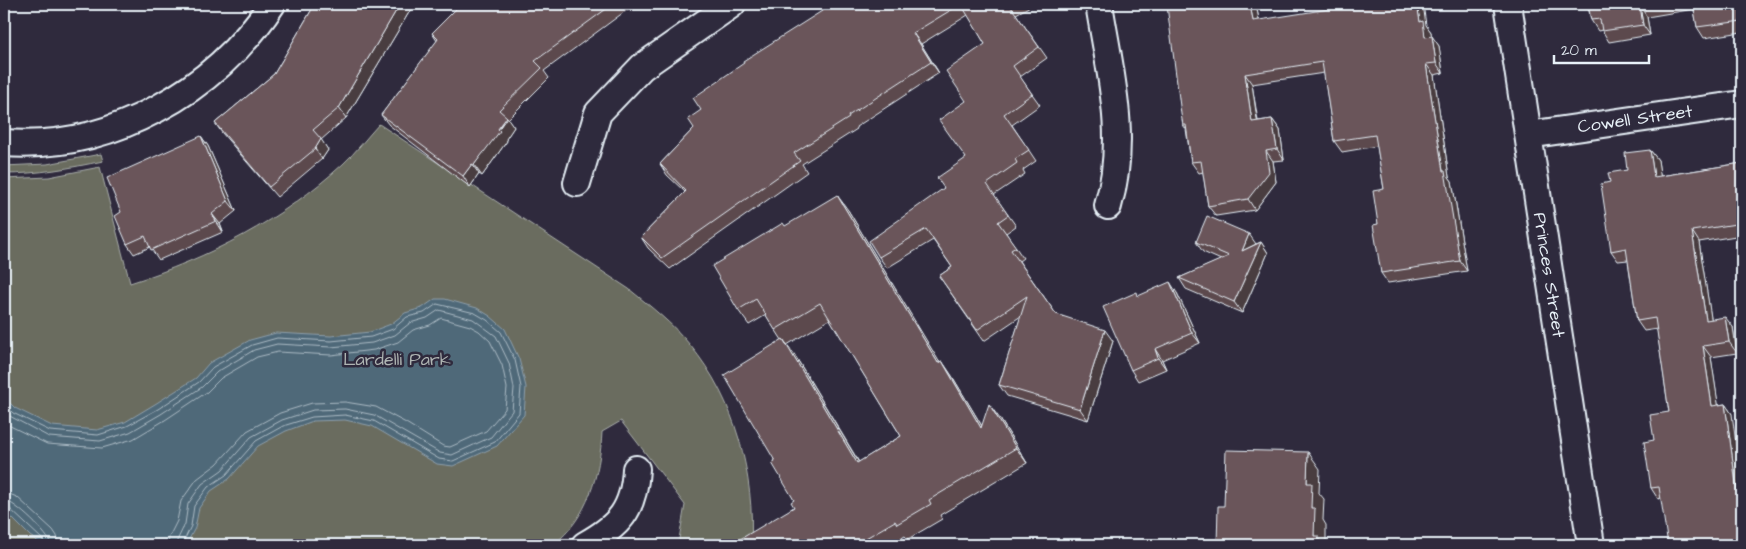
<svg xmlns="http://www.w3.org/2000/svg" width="1746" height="549" viewBox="0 0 1746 549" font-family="'Architects Daughter',sans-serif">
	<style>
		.green { fill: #6a6c5e; stroke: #a9aeab }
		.water { fill: #506979; stroke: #8d9fac }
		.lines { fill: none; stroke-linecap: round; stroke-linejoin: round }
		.shore { stroke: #abbbc5; stroke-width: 1 }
		.minor-casing { stroke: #e8f1f8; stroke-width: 30 }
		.minor { stroke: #2f2a3d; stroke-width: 26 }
		.wall { fill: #5b494d; stroke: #e8f1f8; fill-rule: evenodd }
		.shaded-wall { fill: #4a3c3f; stroke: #e8f1f8 }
		.building { fill: #6a555a; stroke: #e8f1f8 }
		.labels { text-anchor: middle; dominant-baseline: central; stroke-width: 5; stroke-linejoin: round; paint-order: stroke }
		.street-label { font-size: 18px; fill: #e8f1f8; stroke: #2f2a3d }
		.park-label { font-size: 18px; fill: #afb5b3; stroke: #2f2a3d }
	</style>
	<rect width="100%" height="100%" fill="#2f2a3d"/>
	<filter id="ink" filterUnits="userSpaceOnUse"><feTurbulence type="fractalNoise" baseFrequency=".02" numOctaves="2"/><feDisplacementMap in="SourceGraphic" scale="10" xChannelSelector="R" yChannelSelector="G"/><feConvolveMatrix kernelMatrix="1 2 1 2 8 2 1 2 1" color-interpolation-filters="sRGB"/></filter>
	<g filter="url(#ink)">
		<path class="green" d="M379,124L629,289C650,306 673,324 690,345C736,400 755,476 751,545H682L679,539L685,505L621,421L602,432C600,474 588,518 553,545H4V179L49,177L100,167L130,283C209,258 282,220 343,164C356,152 367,137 379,124Z
			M101,154L103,161C70,168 38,174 4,174V166L47,164Z"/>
		<path class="water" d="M435,299H445L477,308L490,316L505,329L519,359L526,387L524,415L497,446L453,466L437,464L372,426L345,420L313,421L286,431L258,446L229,479L211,491L199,508L195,528L186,545H43L30,536L4,510V397L15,408L52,426L97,430L125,422L155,404L196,378L209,363L250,340L276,333L331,336L370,332L391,324L405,313L422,308Z"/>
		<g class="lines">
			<path class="shore" d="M4,404L13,413L50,431L98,435L127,426L158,409L199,382L213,367L252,345L277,338L331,341L371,337L393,329L407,317L424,313L437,304L475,313L487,320L501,332L515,360L521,387L519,413L495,442L453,461L439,459L374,421L345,415L312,417L283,426L256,441L226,475L208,487L194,506L191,526L182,545
				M4,413L49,437L100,441L130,432L161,414L202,387L217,372L254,350L277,344L331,347L372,343L395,335L410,323L427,318L439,310L473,319L496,336L509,363L514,388L512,411L491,437L452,455L440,453L374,415L345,409L313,410L282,420L251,437L222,470L202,484L188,504L185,524L175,545
				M4,423L47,444L102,448L133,439L165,420L207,392L221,378L257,357L278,352L331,355L374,350L398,342L413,330L430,325L441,318L470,326L479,331L490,341L502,365L507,388L505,409L486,431L450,447L443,446L406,423L376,407L345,402L312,403L280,413L247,431L217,464L197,479L181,501L177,521L169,537L168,545
				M4,492L17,497L53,530L57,536L59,545
				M4,500C14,501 51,536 51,545
				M4,506L9,508L43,540L45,545"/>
			<g class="minor-casing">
				<path id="minor" d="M1099,4C1110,73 1128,137 1108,206
					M1508,4L1591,545
					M1528,135L1742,104
					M4,143C110,151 215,91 272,4
					M577,183L598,113L642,67L732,4
					M585,545C619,526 634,510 636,469"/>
			</g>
			<use href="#minor" class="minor"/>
		</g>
		<path class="wall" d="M315,4H414L346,118L321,140L328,150L322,159L277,197L222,133L215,123L274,74Z
			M461,4H635L544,71L549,78L508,119L514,127L506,139L507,141L482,176L479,174L470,187L389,125L381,115L437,41L432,33Z
			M833,4H1034L1016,14L1047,58L1020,77L1040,105L1012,125L1036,161L1023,170L1025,174L994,195L1016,226L1006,233L1023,258L1019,261L1056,314L1113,341L1088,420L1007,396L999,385L1021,316L984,341L939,276L952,267L933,240L887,268L879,257L944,188L966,158V101L985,44L968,15L921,44L939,73L856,127L857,129L802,164L807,172L670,269L648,248L641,237L685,192L667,175L660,164L694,128L701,110Z
			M1175,4H1256L1259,20L1426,25L1431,32V36L1439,46L1443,73L1434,75L1449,177L1452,181L1467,271L1388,283L1381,273L1378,224L1384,189L1377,146L1342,152L1334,141L1324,73L1252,84L1258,121L1272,119L1280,130L1284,160L1273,161L1276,182L1255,210L1216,216L1208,206L1203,172L1199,173L1191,162L1186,129L1183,125Z
			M1584,4H1742V32L1704,38L1697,27L1694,9L1647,17L1650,35L1609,42L1602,30L1598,31L1591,20L1589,11Z
			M201,136L208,146L236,211L220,224L223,232L159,260L150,247L134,254L127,244L121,212Z
			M1650,150L1658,160L1660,176L1742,163V235L1699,242L1711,319L1733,327L1737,353L1711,357L1718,405L1725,404L1732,414L1661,498L1658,499L1651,488L1654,440L1669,412L1657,329L1644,331L1637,321L1628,260L1618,261L1611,251L1610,182L1627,170Z
			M848,210L939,362L942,361L952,376L982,426L1000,419L1027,463L940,515L942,519L908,539L905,536L890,545H740L794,507V500L775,461L782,340L766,315L749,325L738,310L786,226ZM830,319L901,436L859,462L794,354L787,345Z
			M1196,242L1256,244L1261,242L1268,253L1242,313L1186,289L1179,278L1221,260L1203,252Z
			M1177,293L1200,343L1162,360L1166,369L1138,381L1131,370L1139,296Z"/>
		<path class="shaded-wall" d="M400,4H414L346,118L339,108Z
			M1250,4H1256L1261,31L1253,21Z
			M1417,4H1423L1426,25L1431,32L1433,47L1425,37L1420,22Z
			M1640,6L1647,17L1650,35L1643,25Z
			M913,33L921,44L939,73L931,62Z
			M1432,36L1439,46L1443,73L1436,63Z
			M1426,64L1434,75L1449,177L1452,181L1467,271L1460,261L1443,171Z
			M1245,74L1252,84L1259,133L1252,122Z
			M507,117L514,127L506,139L507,141L482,176L474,165Z
			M1272,119L1280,130L1284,160L1277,149Z
			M201,136L208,146L236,211L228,201Z
			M321,139L328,150L322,159L315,149Z
			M1650,150L1658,160L1662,187L1654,177Z
			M1266,151L1273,161L1276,182L1255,210L1248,199Z
			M472,164L479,174L470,187L463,176Z
			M837,195L848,210L949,378L938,363Z
			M212,214L220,224L223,232L216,221Z
			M1692,231L1699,242L1713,330L1706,320Z
			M1249,234L1256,244L1242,251Z
			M1261,242L1268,253L1242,313L1234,302Z
			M1170,282L1177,293L1200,343L1192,333Z
			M1725,317L1733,327L1737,353L1729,342Z
			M1105,330L1113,341L1088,420L1080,409Z
			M783,339L794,354L868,478L857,463Z
			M1703,346L1711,357L1720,416L1712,406Z
			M1155,349L1162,360L1166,369L1158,358Z
			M942,361L952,376L992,443L981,428Z
			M989,404L1000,419L1027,463L1016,448Z
			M1725,404L1732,414L1742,487V527Z
			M1308,452L1320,469L1319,493L1324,499L1323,520L1326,525V545H1319L1314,536L1311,508L1307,483Z"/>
		<path class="building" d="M315,4H400L339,108L313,130L321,139L315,149L269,187L215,123L274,74Z
			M461,4H613L535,61L542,68L499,110L507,117L498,129L500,131L474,165L472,164L463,176L381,115L438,39L432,33Z
			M833,4H961L913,33L931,62L848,116L849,118L794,153L800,161L662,258L641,237L686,191L660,164L694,128L688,119L701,110L693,98L744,63L743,61Z
			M961,4H1009L1039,47L1013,66L1032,94L1004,114L1029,150L1015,159L1017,163L987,184L1008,215L998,222L1016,247L1011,250L1056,314L1105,330L1080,409L999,385L1027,296L977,330L939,276L952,267L926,229L879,257L869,241L944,188L937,178L966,158L939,120L966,101L946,71L985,44Z
			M1175,4H1250L1253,21L1335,8L1334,4H1417L1420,22L1423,21L1425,37L1432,36L1436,63L1426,64L1443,171H1445L1460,261L1381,273L1373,225L1378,224L1373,191L1384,189L1375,135L1334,141L1322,62L1245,74L1252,122L1272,119L1277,149L1266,151L1269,172L1248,199L1208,206L1201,161L1191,162L1186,125H1183L1181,114L1167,6Z
			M1588,4H1655L1640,6L1643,25L1602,31L1600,19L1591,20Z
			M1693,4H1742V21L1697,27Z
			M201,136L228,201L212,214L216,221L151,250L145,236L127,244L115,216L121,212L107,178Z
			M1650,150L1654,177L1742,163V223L1692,231L1706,320L1725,317L1729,342L1703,346L1712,406L1725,404L1742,527V545H1668L1659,487L1651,488L1644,442L1654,440L1650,415L1669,412L1655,318L1637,321L1626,248L1611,251L1601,184L1610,182L1608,173L1627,170L1625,153Z
			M837,195L938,363L942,361L981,428L989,404L1016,448L929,500L931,504L897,524L895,521L854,545H740L737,541L794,507L791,502L794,500L772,463L775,461L724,375L783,339L857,463L901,436L820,303L775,330L756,299L738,310L712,266L783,223L785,226Z
			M1207,216L1249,234L1242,251L1261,242L1234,302L1179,278L1229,256L1196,242Z
			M1170,282L1192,333L1155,349L1158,358L1131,370L1103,307L1137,292L1138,296Z
			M1226,450L1308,452L1307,483H1312L1311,508H1315L1314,536H1319V545H1217L1218,506H1224Z"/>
	</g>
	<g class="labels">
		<g class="street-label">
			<text transform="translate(1635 119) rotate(-8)">Cowell Street</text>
			<text transform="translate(1549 275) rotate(81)">Princes Street</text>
		</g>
		<g class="park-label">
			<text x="397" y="359">Lardelli Park</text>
		</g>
	</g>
	<rect width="1746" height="549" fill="none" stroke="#2f2a3d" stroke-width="20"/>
	<rect x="10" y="10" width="1726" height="529" fill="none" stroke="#e8f1f8" stroke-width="2" filter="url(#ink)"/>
	<path d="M1554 55v8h95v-8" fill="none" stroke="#e8f1f8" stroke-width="2.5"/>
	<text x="1561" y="55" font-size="15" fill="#e8f1f8" stroke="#2f2a3d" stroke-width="4" paint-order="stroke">20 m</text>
</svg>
